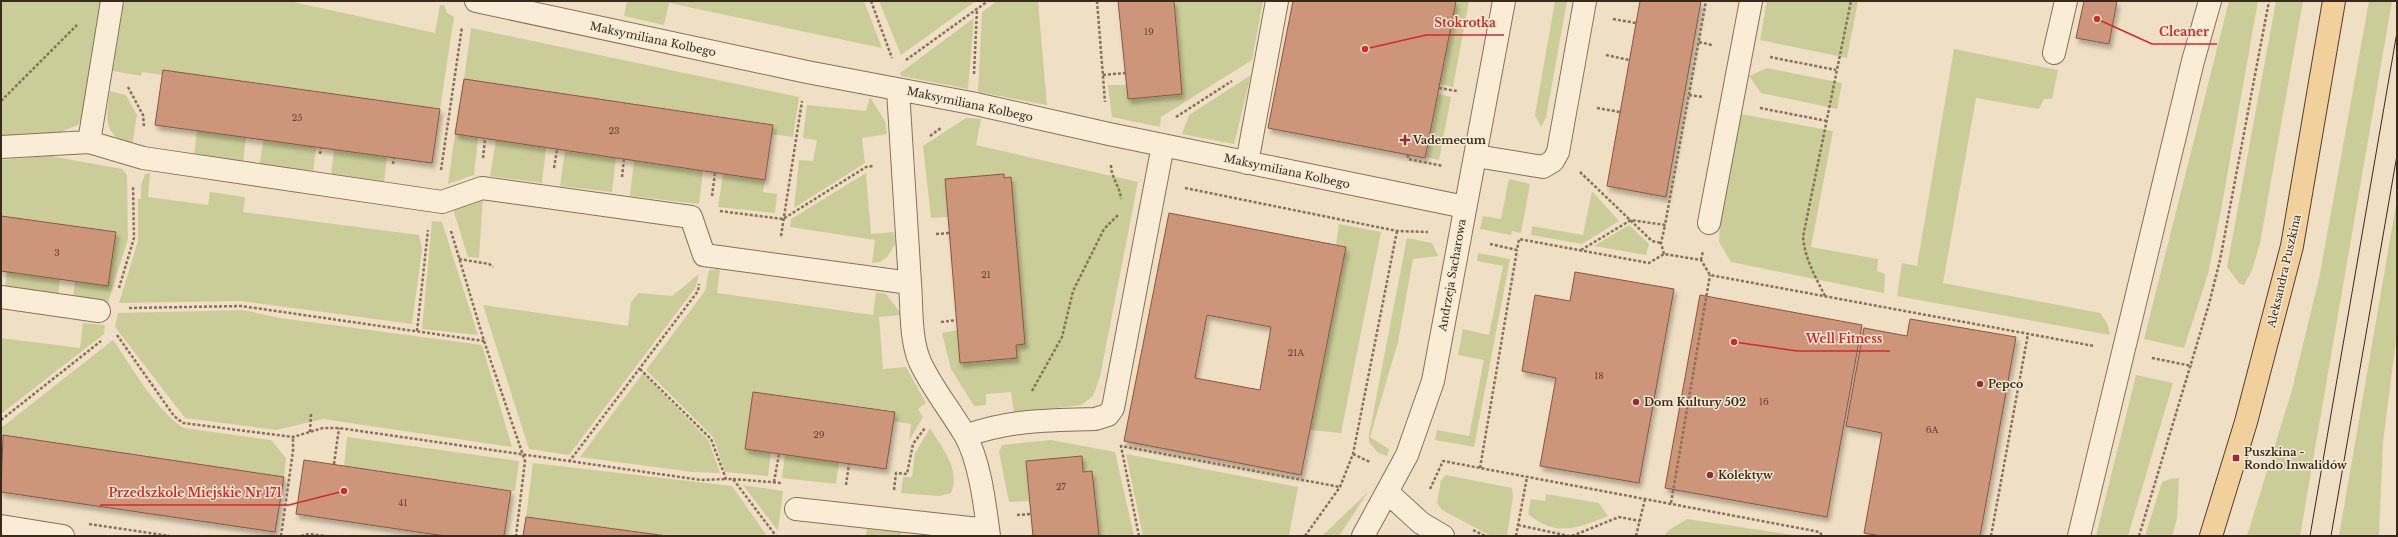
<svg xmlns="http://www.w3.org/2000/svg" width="2398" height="537" viewBox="0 0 2398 537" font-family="'Libre Baskerville',serif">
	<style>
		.green { fill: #cbcd98 }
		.building { fill: #cd967a; stroke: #895740; fill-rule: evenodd; filter: url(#shadow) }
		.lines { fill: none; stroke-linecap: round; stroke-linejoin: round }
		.minor-casing { stroke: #8a705a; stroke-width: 24 }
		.major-casing { stroke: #583e2f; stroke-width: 24 }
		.path { stroke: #8a705a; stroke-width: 2.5; stroke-dasharray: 3 2; stroke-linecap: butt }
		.minor { stroke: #f9edd8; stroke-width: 22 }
		.major { stroke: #f2d09c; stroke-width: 22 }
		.tram { stroke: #3a2a1e; stroke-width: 1 }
		.poi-dot { fill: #9a2a33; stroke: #f6ead4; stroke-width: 1.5 }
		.labels { text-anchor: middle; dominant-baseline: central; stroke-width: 3; stroke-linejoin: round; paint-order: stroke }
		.number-label { font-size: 9px; fill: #5f4535 }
		.street-label { font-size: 11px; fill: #3a2a1e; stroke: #f6ead4 }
		.poi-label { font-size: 11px; font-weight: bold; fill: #3a2a1e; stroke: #f6ead4; text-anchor: start }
		.leader { fill: none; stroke: #d62828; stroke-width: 1.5 }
		.callout-dot { fill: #d62828; stroke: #f6ead4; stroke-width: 1.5 }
		.callout-label { font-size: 12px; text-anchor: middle; font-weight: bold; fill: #d62828; stroke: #f6ead4; stroke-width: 3; stroke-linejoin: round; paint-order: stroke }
	</style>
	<defs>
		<filter id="shadow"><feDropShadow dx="2.5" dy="4.5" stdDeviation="2" flood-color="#0004"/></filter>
	</defs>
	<rect width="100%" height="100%" fill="#efdfc4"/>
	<path class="green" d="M1,1H101L84,115L78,125L58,133L1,137Z
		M124,1H289L435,33L440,5H444L447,13L454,17L440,109L163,70L162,75L142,72L141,76L113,71Z
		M627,1H864L882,48L669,3L664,25L624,16Z
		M879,1H976L901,55Z
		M997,1H1038L1047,105L978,92L982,12Z
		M1174,1H1263L1252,60L1161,117L1160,127L1112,117L1108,85H1126L1128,99L1182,94Z
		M1456,1H1469L1453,87L1440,84Z
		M1555,1H1567L1546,118L1541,127L1535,115Z
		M1767,1H1858L1847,58L1760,40Z
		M2229,1H2258L2221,210L2208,274L2184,348L2144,339Z
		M2276,1H2303L2260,243L2252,270L2244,285L2240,284L2227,267Z
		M2369,1H2392L2300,536H2247L2292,390L2320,274Z
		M974,18L968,89L901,76L900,73Z
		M471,28L799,97L793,137L771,134L773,125L464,79Z
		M1954,49L2058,70L2052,99H2044L2039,109L1976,98L1943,283L2100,313L2107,323L2110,335L1897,296L1902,263L1917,266Z
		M1767,68L1842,83L1837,109L1761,93L1749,76Z
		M1251,75L1234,144L1182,134L1189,115Z
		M110,91L126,95L137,115L132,146C102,134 106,119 110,91Z
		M1438,94L1451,97L1439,160L1426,157Z
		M870,97L885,121L887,134L862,138L865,163L794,208L799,160L813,161L817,140L803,138L807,105L866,111Z
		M1741,114L1833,131L1811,247L1878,259L1877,271L1885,274L1884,293L1731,262L1719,242L1720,224Z
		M966,118L981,119L976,145L1138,182L1100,377L1093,396L1081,405L1014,413L1011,392L986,394V405L974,406L951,369L942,333L958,330L961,363L1017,358L1016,345L1025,344L1011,178H1004L1003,174L946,179L948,217L931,218L923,146Z
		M197,131L246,137L243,162L194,156Z
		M455,134L478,138L474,175L448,184Z
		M264,139L316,147L313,174L259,166Z
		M496,140L546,148L542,183L490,176Z
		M334,150L387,157L384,182L331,176Z
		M565,151L616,158L612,192L560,186Z
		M50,156L122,169L127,175L128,239L108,303L73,298L75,281L108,286L116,232L1,216V160Z
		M634,161L703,171L699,204L630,196Z
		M150,173L148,197L208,205L210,192L245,197L243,212L419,235L422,250L412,324L241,301L119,303L138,241V199H141V185L145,174Z
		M866,173L871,234L894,232L895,244L887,257L880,262L872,263L875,240L790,227L791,219Z
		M723,174L765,180L763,192L777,194L775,213L718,207Z
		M1509,179L1530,184L1521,233L1512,231L1511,235L1480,229L1483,216L1501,219Z
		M1592,191L1619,221L1582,244L1531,235L1532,226L1583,235Z
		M483,197L479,258L468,257L452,206Z
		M2397,199V332L2383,442L2379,536H2339Z
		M432,221L442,222L478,335L422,329Z
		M1339,224L1381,232L1341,433L1310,430L1346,248L1336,245Z
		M1629,225L1649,244L1646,255L1594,246Z
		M1407,238L1432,243L1438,256L1413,259L1398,342L1370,437L1389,449L1387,456L1377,452L1369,442V435Z
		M1478,253L1510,259L1474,447L1435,440L1437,430L1469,436L1484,360L1458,355L1463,329L1489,335L1503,266L1477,261Z
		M720,269L717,293L873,315L876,292L886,294L902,315L879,317L883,369L906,367L926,403L918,409L923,417L909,441L911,424L893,421L894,411L753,392L745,449L771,452L768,476L725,472L713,437L646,370L705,291L709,270Z
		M7,272L60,279L58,296L5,288Z
		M699,274L696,287L569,455L529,449L483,305L628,326L631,302L639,293L672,296Z
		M243,310L280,318L482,345L512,447L323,419L276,430L185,418L115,327L118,313Z
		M83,323L105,325L104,334L1,414V338L80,348Z
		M113,340C131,366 158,413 184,428L271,440L286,458L284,477L3,436L1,439V428Z
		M643,373L709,441L720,473L692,472L580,457Z
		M2136,375L2173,383L2128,536H2096Z
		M930,428C942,448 961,469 951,493L939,496L901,493L903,477H912L915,453Z
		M347,437L519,461L515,491L344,466Z
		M1051,440L1115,452L1134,536H1099L1092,471L1083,472L1082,456L1026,461L1029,501L1009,502L999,452L1002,445Z
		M1126,454L1298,487L1289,536H1143Z
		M785,455L839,462L836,484L782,478Z
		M533,463L732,486L767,536H667L526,517Z
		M1446,475L1512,488L1513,497L1507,536H1491L1442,510L1437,503L1441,480Z
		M2179,478L2177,519L2172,536H2145L2162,482L2170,479Z
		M743,485L783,491L778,531Z
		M1368,492L1339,536H1322L1325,533Z
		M1546,494L1599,503L1608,516C1576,529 1556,537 1528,514L1531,499L1545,501Z
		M1687,519L1800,536H1664L1669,530Z
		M867,529L901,532V536H866Z"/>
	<path class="building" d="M1118,1H1174L1182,94L1128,99Z
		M1293,1H1456L1425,158L1268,128Z
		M1640,1H1701L1666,197L1607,186Z
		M2084,1H2117L2109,44L2076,38Z
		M163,70L440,109L432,163L155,125Z
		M464,79L773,125L765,180L455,134Z
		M1004,174V178L1011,177L1025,344L1016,345L1017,358L960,363L945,179Z
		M1169,213L1346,247L1301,475L1124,441ZM1207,315L1271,327L1260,390L1195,378Z
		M1,216L116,232L108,286L1,271Z
		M1575,272L1674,289L1639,483L1540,466L1556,378L1522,371L1535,295L1570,301Z
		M1700,295L1862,325L1827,517L1665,488Z
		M1910,319L2016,337L1980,536H1881L1864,533L1882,433L1846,426L1864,328L1907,336Z
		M753,392L895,412L886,469L745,449Z
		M3,435L284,477L275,532L1,492Z
		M1082,456L1083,472L1092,471L1099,536H1033L1026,461Z
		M304,460L511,491L504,536H445L296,514Z
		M526,517L667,536H523Z"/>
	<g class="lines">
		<g class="minor-casing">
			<path id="minor" d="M476,1L807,72L971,103L1109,134L1465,207
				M2054,53L2066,1
				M898,90L910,283
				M89,142L112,1
				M1,147L89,142L143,158L442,202L482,188L691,217L704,255L910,283C912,308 910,339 920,362C932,388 951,411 965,435C980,461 985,506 989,536
				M1476,156L1543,167L1553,161L1558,152L1585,1
				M1247,163L1277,1
				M1709,223L1751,1
				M1,297L99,311
				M966,436C1007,420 1051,420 1095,419L1108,415L1113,408L1163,145
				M1387,492L1421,523L1443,536
				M796,509L988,530
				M1,526L63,536
				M1363,536L1407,455L1433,381L1504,1
				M2079,536L2193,61L2210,1"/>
		</g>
		<g class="major-casing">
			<path id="major" d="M2211,536L2246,422L2292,246L2334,1"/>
		</g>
		<path class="path" d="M871,1L892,58
			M1097,1L1105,102
			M1613,19L1636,23
			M1699,42L1712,45
			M1606,55L1629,60
			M1770,57L1836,70
			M906,60L988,1
			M974,74L977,9
			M1103,75L1125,73
			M128,87L143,115L144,127
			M1439,88L1457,91
			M1689,95L1703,97
			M1,101L77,25
			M1597,108L1620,112
			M1760,108L1827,121
			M1176,117L1232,81
			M930,136L941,128
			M320,154L321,148
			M1408,155V159L1443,166
			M483,158L485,139
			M393,164L394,158
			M1111,165C1111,178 1120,186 1121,199
			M554,168L557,150
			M441,170L462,27
			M1580,172L1652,241L1661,243
			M622,177L624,159
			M1185,188L1397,231L1428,232
			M712,196L715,173
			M720,211L783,219L866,167L873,166
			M451,231L484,341L525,461L516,536
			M936,234L950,233
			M781,236L802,101
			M1490,244L1517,250L1519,239L1649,263L1664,254L1701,260L1710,275L2094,346
			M1581,250L1631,220L1665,225L1706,1
			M1664,254L1661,243L1665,225
			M459,259L489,264L493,267
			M1701,260L1703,251
			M119,288L134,238L133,186
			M1825,296C1815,276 1805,259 1803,237L1851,1
			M129,308L241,306L484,341
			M941,322L957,320
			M417,331L428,230
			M117,335L174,416L183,423L293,437L323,428H339L701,480L726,479
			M2152,358L2192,366
			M640,369L711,439L726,479H733L776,536
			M1032,391L1062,337L1073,291L1104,229L1118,215
			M1,420L101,341
			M310,432L311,413
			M1353,454L1370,462
			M569,462L698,291L699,284
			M334,464L339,428
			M1480,468L1517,250
			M733,479L782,483
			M774,482L779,454
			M846,485L849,464
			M1430,489L1443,461L1820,532L1822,536
			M894,490L896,473L907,474L913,444L925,428
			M1671,503L1710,275
			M1017,515L1031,514
			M89,524L170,536
			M1518,525L1569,536
			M1473,530L1485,536
			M281,536L293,451V437
			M301,536L309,534L325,536
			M1139,536L1121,446L1340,487
			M1305,536L1340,487L1353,454L1397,231
			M1516,536L1527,477
			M1572,536L1619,517L1640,521
			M1636,536L1645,499
			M1991,536L2028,334
			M2139,536L2209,304L2220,260L2269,1"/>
		<use href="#minor" class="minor"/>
		<use href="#major" class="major"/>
		<path class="tram" d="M2310,536L2397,32
			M2331,536L2397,155"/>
	</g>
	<g class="poi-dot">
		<path d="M1403 134h4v4h4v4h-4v4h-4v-4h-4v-4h4z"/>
		<circle cx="1980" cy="384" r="4"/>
		<circle cx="1636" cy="402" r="4"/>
		<rect x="2232" y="454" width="8" height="8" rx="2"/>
		<circle cx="1710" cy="475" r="4"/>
	</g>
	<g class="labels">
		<g class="number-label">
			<text x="1149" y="31">19</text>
			<text x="297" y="117">25</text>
			<text x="614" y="130">23</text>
			<text x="57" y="252">3</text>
			<text x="986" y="274">21</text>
			<text x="1296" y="352">21A</text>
			<text x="1599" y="375">18</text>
			<text x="1764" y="401">16</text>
			<text x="1932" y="429">6A</text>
			<text x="819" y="434">29</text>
			<text x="1061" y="486">27</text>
			<text x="403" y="502">41</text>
		</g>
		<g class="street-label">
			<text transform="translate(653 39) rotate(12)">Maksymiliana Kolbego</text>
			<text transform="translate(970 104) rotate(12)">Maksymiliana Kolbego</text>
			<text transform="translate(1287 171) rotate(12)">Maksymiliana Kolbego</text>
			<text transform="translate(2284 271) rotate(-77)">Aleksandra Puszkina</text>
			<text transform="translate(1452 275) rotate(-80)">Andrzeja Sacharowa</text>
		</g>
		<g class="poi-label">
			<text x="1413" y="140">Vademecum</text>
			<text x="1988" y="384">Pepco</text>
			<text x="1644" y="402">Dom Kultury 502</text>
			<text x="2244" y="452">Puszkina -<tspan x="2244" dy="13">Rondo Inwalidów</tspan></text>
			<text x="1718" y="475">Kolektyw</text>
		</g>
	</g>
	<path class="leader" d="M1365 49L1426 35H1504M2097 19L2152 44H2217M1734 342L1797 351H1890M344 491L289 505H100"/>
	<g class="callout-dot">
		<circle cx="1365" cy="49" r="4"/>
		<circle cx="2097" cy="19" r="4"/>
		<circle cx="1734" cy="342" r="4"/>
		<circle cx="344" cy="491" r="4"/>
	</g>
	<g class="callout-label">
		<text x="1465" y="27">Stokrotka</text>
		<text x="2184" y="36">Cleaner</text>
		<text x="1844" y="343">Well Fitness</text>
		<text x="195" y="497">Przedszkole Miejskie Nr 171</text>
	</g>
	<rect width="2398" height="537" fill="none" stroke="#3a2a1e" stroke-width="4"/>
</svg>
